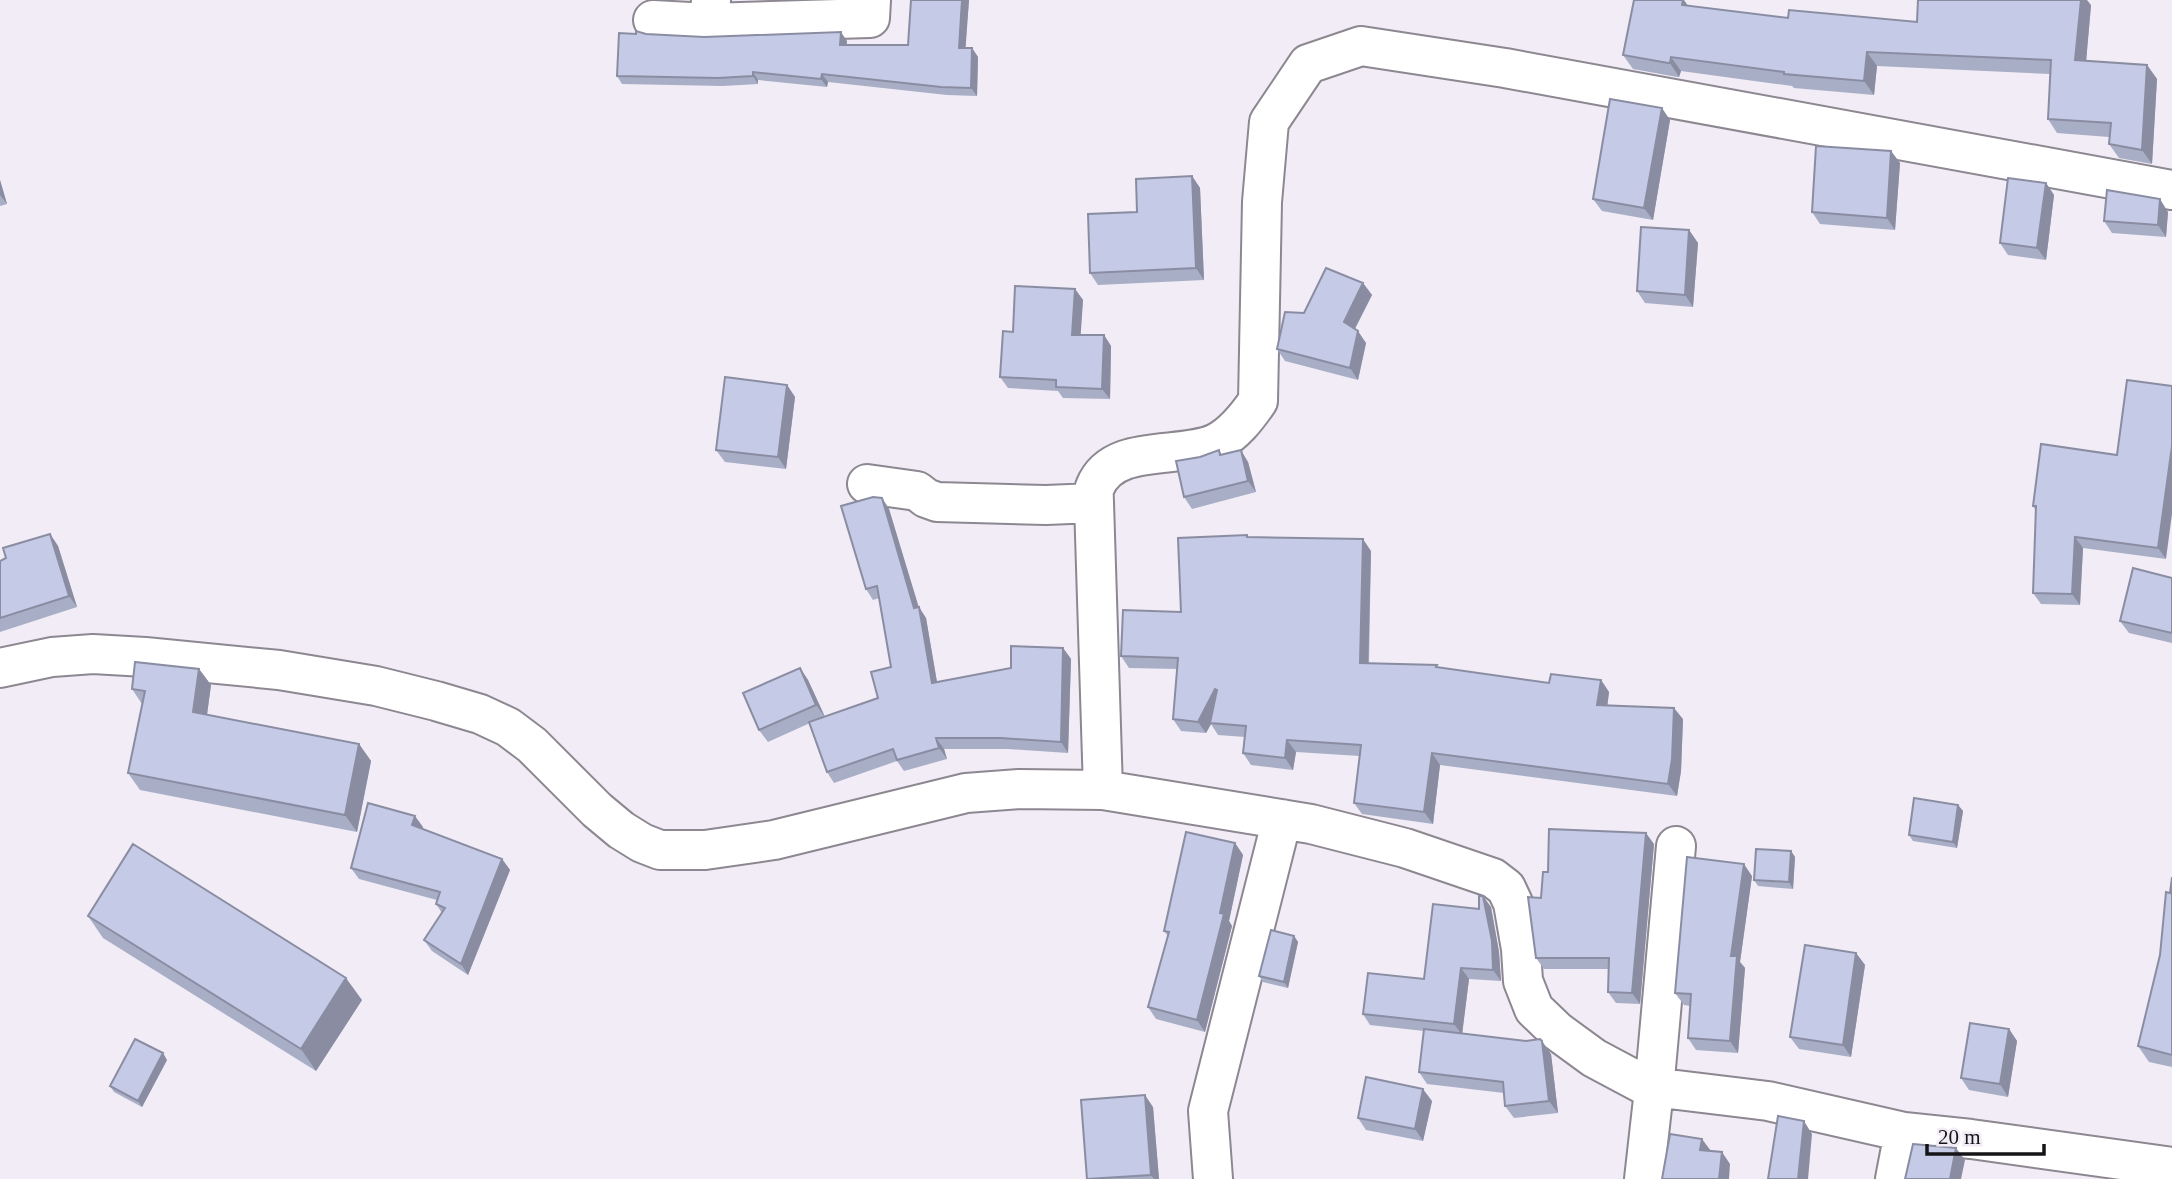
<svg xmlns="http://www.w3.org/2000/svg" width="2172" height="1179" viewBox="0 0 2172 1179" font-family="Georgia,serif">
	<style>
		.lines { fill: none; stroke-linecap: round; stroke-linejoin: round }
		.minor-casing { stroke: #8c8790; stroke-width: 42 }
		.minor { stroke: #fff; stroke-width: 38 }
		.wall { fill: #a9aec7 }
		.shaded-wall { fill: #8a8da2 }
		.building { fill: #c5cae7; stroke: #8a8da2; stroke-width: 2 }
	</style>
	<rect width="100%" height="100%" fill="#f1ecf5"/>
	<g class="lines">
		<g class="minor-casing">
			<path id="minor" d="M653,20L709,23L711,0
				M709,23L870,18L871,0
				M867,484L917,491L926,498L937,502L1046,505L1094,503C1094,498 1093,491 1095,487C1113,442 1181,460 1216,443C1234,434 1247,417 1258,401L1262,202L1269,122L1308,64L1361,46L1505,68L2172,190
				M1094,503L1103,790
				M0,668L52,657L93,654L145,657L279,670L376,686L436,701L480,714L508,727L532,745L597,810L621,830L642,843L660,850H705L774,840L966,793L1019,789L1103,790L1311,824L1405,848L1493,878L1506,888L1513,903L1521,949L1523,981L1534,1009L1557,1031L1594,1058L1654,1090L1669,1089L1768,1101L1904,1132L1971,1139L2172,1167
				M1213,1179L1208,1111L1282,819
				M1644,1179L1654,1090L1676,846
				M1895,1179L1904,1132"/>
		</g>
		<use href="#minor" class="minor"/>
	</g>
	<path class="wall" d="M911,0H969L965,48H972L978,57L977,96L947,95L828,82L827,87L758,80V84L723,86L622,84L617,76L646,34L704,37L847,41L846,45H908Z
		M2091,5L2086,61L2147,65L2157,79L2152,164L2119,158L2109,144V137L2057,133L2048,119L2050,74L1877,66L1874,95L1794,88L1792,86L1681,71L1679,77H1677L1633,69L1623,55L1689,6L1788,18L1917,22Z
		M1670,120L1653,220L1602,211L1593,199Z
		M1891,151L1900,163L1895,230L1820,224L1812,212Z
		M1192,176L1200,188L1204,280L1098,285L1090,273L1137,212Z
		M0,180L7,204L0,206Z
		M2046,183L2054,195L2046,260L2008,255L2000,243Z
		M2168,212L2166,237L2112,233L2104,221Z
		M1689,230L1698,243L1693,307L1645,303L1637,291Z
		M1363,283L1372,295L1355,329L1366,343L1358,380L1285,361L1277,349L1304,313Z
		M1075,289L1083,300L1080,335H1104L1111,346L1110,399L1063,398L1058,391L1008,388L1000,377L1013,332Z
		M787,385L795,397L786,469L725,462L716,450Z
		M1219,450L1222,455L1248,462L1256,492L1192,509L1184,497L1200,457Z
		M2117,455L2166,559L2083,548L2080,605L2041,604L2033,593L2036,511L2033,506Z
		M882,498L889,509L918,607L926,618L937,682L1011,668L1063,648L1071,659L1068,753L1008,749H944L947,759L904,771L897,761L834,783L827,772L810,723L768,742L759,730L800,668L808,680L825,717L878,698L891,667L879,598L873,600L866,589Z
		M50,534L58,546L77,607L0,632V561Z
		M1248,537L1371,551L1369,663L1439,668L1549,683L1601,680L1609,692L1607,706L1683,719L1681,771L1677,796L1440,765L1433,824L1362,814L1354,803L1360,756L1296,752L1293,770L1251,765L1243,753L1245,737L1218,735L1211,724L1206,733L1181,731L1173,719L1177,669L1129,668L1121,656L1181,612Z
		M2172,578V643L2129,633L2120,621Z
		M199,669L211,685L207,715L359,744L371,761L357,832L140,790L128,773L142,704L132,689Z
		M1958,805L1963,811L1957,848L1913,841L1909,835Z
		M423,827L422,828L502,859L510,870L468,975L432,951L424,940L442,913L436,904L437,900L359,879L351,868Z
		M1235,843L1243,855L1229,921L1232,926L1205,1032L1156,1019L1148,1007L1168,936L1164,931Z
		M1654,844L1640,1004L1616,1003L1608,992L1609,969H1544L1536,958L1541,898Z
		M1791,851L1795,857L1793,889L1758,886L1754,880Z
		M1752,876L1740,962L1745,968L1738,1053L1696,1050L1688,1038L1690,1006L1684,1005L1675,993Z
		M2172,877V1067L2149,1062L2138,1046L2160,955Z
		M1491,907L1499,952L1501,981L1469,979L1462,1034L1551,1054L1558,1113L1514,1118L1505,1106L1504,1093L1427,1084L1419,1072L1424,1031L1370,1025L1363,1014L1424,979L1479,909Z
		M88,916L362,1000L316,1071L103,938Z
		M1294,936L1298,942L1288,988L1263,982L1259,976Z
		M1856,953L1865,965L1851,1057L1799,1049L1790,1037Z
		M2009,1029L2017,1041L2008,1097L1969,1090L1961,1078Z
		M167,1060L142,1107L114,1092L110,1086Z
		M1432,1101L1423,1141L1366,1130L1358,1118Z
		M1153,1107L1159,1179H1087Z"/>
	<path class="shaded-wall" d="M962,0H969L965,56L959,48Z
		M1683,0H1684L1693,13L1682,5Z
		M2081,0H2087L2091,5L2085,74L2075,60Z
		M841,32L847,41L846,53L840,45Z
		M972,48L978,57L977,96L971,88Z
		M1867,52L1877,66L1874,95L1864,81Z
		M1671,57L1681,71L1679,77L1670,63Z
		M2147,65L2157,79L2152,164L2142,150Z
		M753,72L758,80V84L753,76Z
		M822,74L828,82L827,87L821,79Z
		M1662,108L1670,120L1653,220L1644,208Z
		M1891,151L1900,163L1895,230L1887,218Z
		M1192,176L1200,188L1204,280L1196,268Z
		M0,180L7,204L0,195Z
		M2046,183L2054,195L2046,260L2037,248Z
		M2160,199L2168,212L2166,237L2158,225Z
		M1689,230L1698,243L1693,307L1685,295Z
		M1363,283L1372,295L1352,334L1344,322Z
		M1075,289L1083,300L1080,345L1072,335Z
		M1358,331L1366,343L1358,380L1350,368Z
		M1104,335L1111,346L1110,399L1102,389Z
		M787,385L795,397L786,469L778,457Z
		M2172,446V514L2166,559L2158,548Z
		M1241,450L1248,462L1256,492L1248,481Z
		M882,498L889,509L920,611L919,607L926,618L939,694L932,683L914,608Z
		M50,534L58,546L77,607L69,596Z
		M2075,537L2083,548L2080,605L2072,594Z
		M1363,539L1371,551L1368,674L1360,663Z
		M1063,648L1071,659L1068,753L1061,742Z
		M800,668L808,680L825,717L816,705Z
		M199,669L211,685L205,729L193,712Z
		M1601,680L1609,692L1606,717L1597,705Z
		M1215,689L1223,701L1210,723L1211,724L1206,733L1198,722Z
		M1674,708L1683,719L1681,771L1677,796L1668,784Z
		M936,738L944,749L947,759L939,748Z
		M1287,740L1296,752L1293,770L1285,758Z
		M359,744L371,761L357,832L345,815Z
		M1432,753L1440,765L1433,824L1424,812Z
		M1958,805L1963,811L1957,848L1953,842Z
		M415,816L423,827L420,836L412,825Z
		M1646,833L1654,844L1640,1004L1632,993Z
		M1235,843L1243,855L1229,921L1232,926L1205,1032L1197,1020Z
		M1791,851L1795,857L1793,889L1789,882Z
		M502,859L510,870L468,975L461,964Z
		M1744,864L1752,876L1740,962L1745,968L1738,1053L1730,1041L1731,956Z
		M1483,896L1491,907L1499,952L1501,981L1493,970Z
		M1294,936L1298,942L1288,988L1284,982Z
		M1856,953L1865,965L1851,1057L1843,1045Z
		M1461,968L1469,979L1462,1035L1454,1024Z
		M346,978L362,1000L316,1071L301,1049Z
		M2009,1029L2017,1041L2008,1097L2000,1084Z
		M1542,1041L1551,1054L1558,1113L1549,1101Z
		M163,1053L167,1060L142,1107L138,1101Z
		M1423,1089L1432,1101L1423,1141L1415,1129Z
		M1145,1095L1153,1107L1159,1179H1154L1151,1175Z
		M1804,1121L1812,1134L1808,1179H1798Z
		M1702,1139L1711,1151L1700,1150Z
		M1956,1148L1965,1160L1961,1179H1950Z
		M1722,1152L1730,1164L1729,1179H1719Z"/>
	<path class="building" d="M911,0H962L959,48H972L971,88L941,87L822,74L821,79L753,72V76L718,78L617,76L619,33L636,34V31L646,34L704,37L841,32L840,45H908Z
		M1634,0H1683L1682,5L1788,18L1789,10L1917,22L1918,0H2081L2075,60L2147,65L2142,150L2109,144L2111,123L2048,119L2051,60L1867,52L1864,81L1784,74V72L1671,57L1670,63H1668L1623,55Z
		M1610,99L1662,108L1644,208L1593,199Z
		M1816,146L1891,151L1887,218L1812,212Z
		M1192,176L1196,268L1090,273L1088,214L1137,212L1136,179Z
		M2008,178L2046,183L2037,248L2000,243Z
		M2107,190L2160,199L2158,225L2104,221Z
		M1641,227L1689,230L1685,295L1637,291Z
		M1326,268L1363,283L1344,322L1358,331L1350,368L1277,349L1285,312L1304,313Z
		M1015,286L1075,289L1072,335H1104L1102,389L1056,387V380L1000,377L1003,331L1013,332Z
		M725,377L787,385L778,457L716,450Z
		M2127,380L2172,386V446L2158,548L2075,537L2072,594L2033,593L2036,506H2033L2041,444L2117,455Z
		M1219,450L1220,455L1241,450L1248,481L1184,497L1176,461L1200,457Z
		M873,497L882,498L914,608L919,607L932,683L1011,668V646L1063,648L1061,742L1001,738H936L939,748L897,760L893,749L827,772L809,722L878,698L871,672L891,667L877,586L866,589L841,506Z
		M50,534L69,596L0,618V561L6,558L3,548Z
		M1247,535V537L1363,539L1360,663L1437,665L1436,667L1549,683L1551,674L1601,680L1597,705L1674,708L1672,759L1668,784L1432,753L1424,812L1354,803L1361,745L1287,740L1285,758L1243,753L1246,726L1210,723L1217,690L1215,689L1198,722L1173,719L1178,658L1121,656L1123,610L1181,612L1178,538Z
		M2133,568L2172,578V633L2120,621Z
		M135,662L199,669L193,712L359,744L345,815L128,773L145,691L132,689Z
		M800,668L816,705L759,730L743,693Z
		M1914,798L1958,805L1953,842L1909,835Z
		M368,803L415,816L412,825L502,859L461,964L424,940L445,908L436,904L440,892L351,868Z
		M1549,829L1646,833L1632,993L1608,992L1609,958H1536L1528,897L1541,898L1543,872H1548Z
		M1186,832L1235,843L1220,913L1224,914L1197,1020L1148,1007L1169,932L1164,931Z
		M133,844L346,978L301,1049L88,916Z
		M1756,849L1791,851L1789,882L1754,880Z
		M1687,857L1744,864L1731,956H1737L1730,1041L1688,1038L1691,994L1675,993Z
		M2172,877V1055L2138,1046L2160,955L2166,892L2170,893Z
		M1479,896H1483L1492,941L1493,970L1461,968L1454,1024L1363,1014L1368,973L1424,979L1433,904L1479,909Z
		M1271,930L1294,936L1284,982L1259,976Z
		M1805,945L1856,953L1843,1045L1790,1037Z
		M1970,1023L2009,1029L2000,1084L1961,1078Z
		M1424,1029L1526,1041L1540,1039L1542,1041L1549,1101L1505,1106L1503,1082L1419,1072Z
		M135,1039L163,1053L138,1101L110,1086Z
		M1366,1077L1423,1089L1415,1129L1358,1118Z
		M1145,1095L1151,1175L1087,1179L1081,1100Z
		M1778,1116L1804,1121L1798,1179H1768Z
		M1670,1134L1702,1139L1700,1150L1722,1152L1719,1179H1662Z
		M1913,1144L1956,1148L1950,1179H1905Z"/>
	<path d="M1927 1144v10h117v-10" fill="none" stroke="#151417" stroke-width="3.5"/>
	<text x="1938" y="1144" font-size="21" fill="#151417" stroke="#f1ecf5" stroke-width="5" paint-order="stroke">20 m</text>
</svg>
